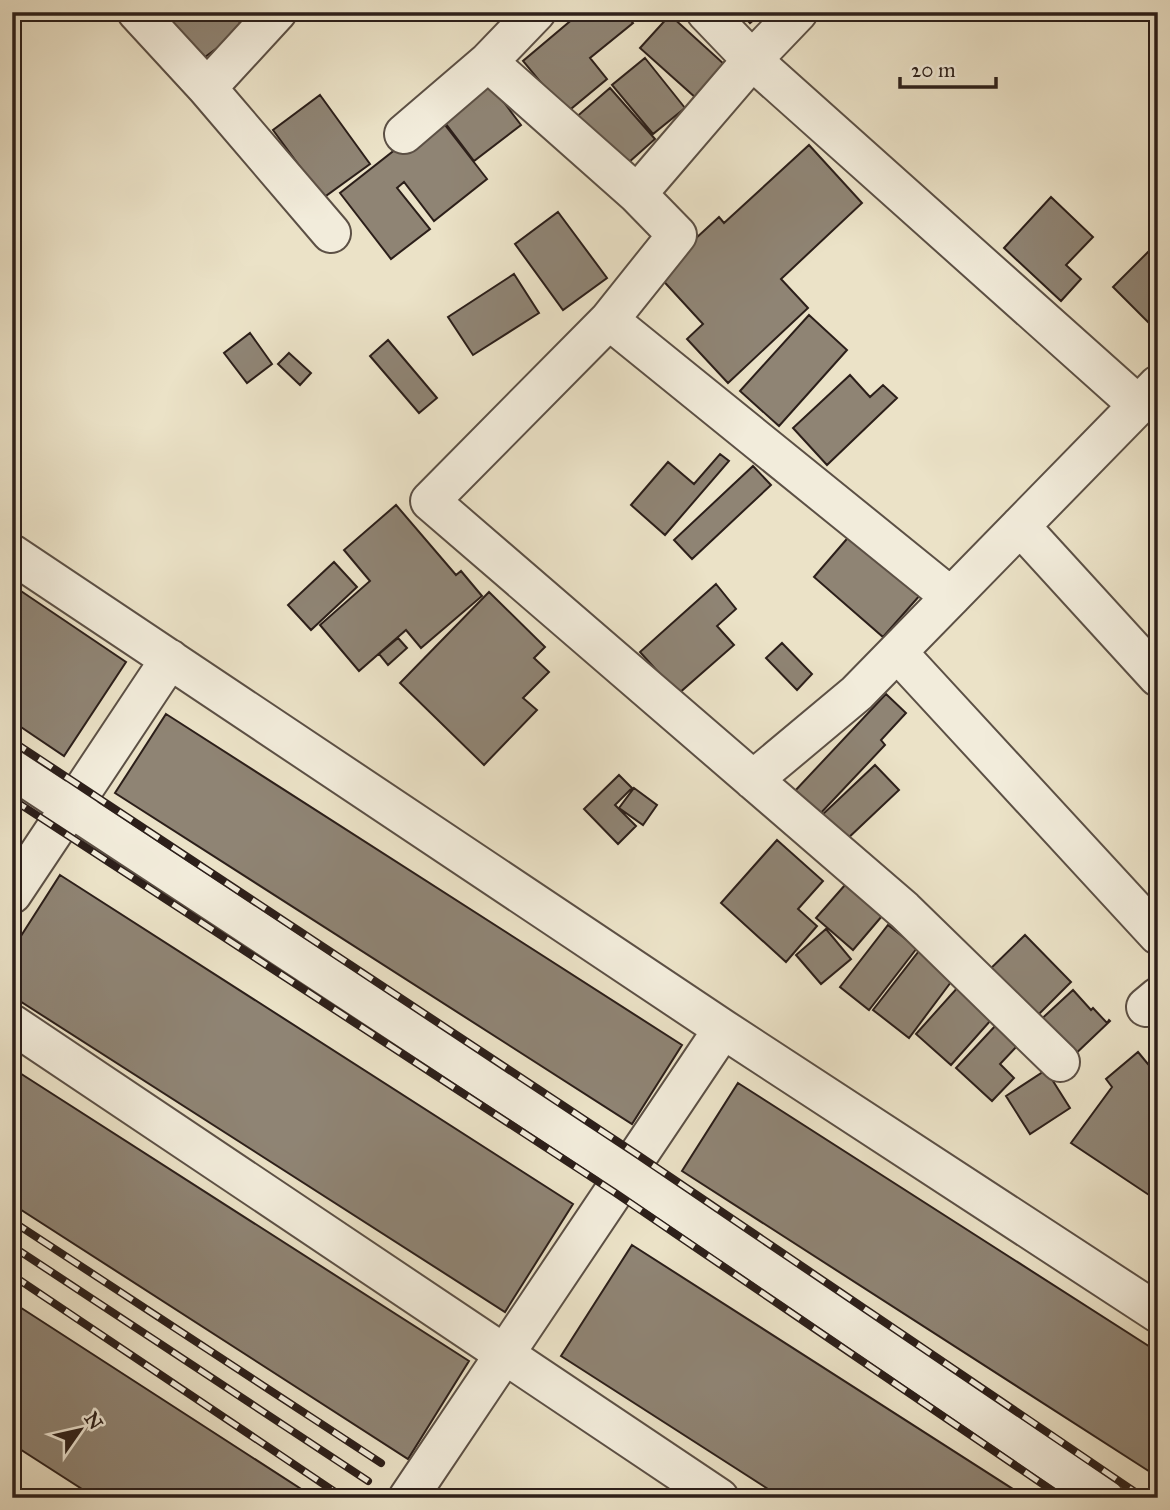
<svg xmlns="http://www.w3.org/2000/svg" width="1170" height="1510" viewBox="0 0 1170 1510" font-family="'IM FELL Great Primer',serif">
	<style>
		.building { fill: #8f8474; stroke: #2c1f1a; stroke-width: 2 }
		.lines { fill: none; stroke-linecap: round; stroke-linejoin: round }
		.minor-casing { stroke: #5c5045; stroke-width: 42 }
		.minor { stroke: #f2ecdb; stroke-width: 38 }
		.rail-casing { stroke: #2c1f1a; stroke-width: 8 }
		.rail { stroke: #f2ecdb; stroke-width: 5; stroke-dasharray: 16; stroke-linecap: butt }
	</style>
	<rect width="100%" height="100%" fill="#ebe2c7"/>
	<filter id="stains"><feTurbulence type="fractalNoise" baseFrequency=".00286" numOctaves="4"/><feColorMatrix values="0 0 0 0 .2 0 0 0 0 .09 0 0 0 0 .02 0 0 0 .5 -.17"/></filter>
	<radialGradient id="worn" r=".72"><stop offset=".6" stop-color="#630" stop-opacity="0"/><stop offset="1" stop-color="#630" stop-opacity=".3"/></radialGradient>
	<path class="building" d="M166,12H232L244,28L201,60L165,13Z
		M581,12H624L633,23L590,58L607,79L566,113L523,61Z
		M740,12H763L750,23Z
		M670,15L725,65L696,98L640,48Z
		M645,58L685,108L653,134L612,85Z
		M490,84L521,125L474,161L443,120Z
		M610,88L655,139L619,171L574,119Z
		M320,95L370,164L323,198L273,130Z
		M438,116L487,179L434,221L404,182L397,188L430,229L391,259L340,193Z
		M809,145L862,203L781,279L808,308L728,383L687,339L703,324L657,274L719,217L724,223Z
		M1051,197L1093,237L1066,265L1081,279L1061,301L1004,248Z
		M558,212L607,278L563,310L515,244Z
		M1158,242V332L1113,287Z
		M514,274L539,313L473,355L448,317Z
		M809,315L847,350L779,426L740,391Z
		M250,333L272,364L247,383L224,353Z
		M388,340L437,398L419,413L370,356Z
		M289,353L311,373L300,385L278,364Z
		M850,375L870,397L883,385L897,398L827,465L793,428Z
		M720,454L729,461L665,535L631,505L668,462L694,484Z
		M753,466L771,485L692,559L674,540Z
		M396,505L456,575L461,571L482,596L421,648L406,630L359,671L320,625L370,581L344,550Z
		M852,533L921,594L883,637L814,577Z
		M334,562L357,587L311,630L288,605Z
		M716,584L736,609L717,626L734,645L678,694L640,652Z
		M12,585L126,662L64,756L12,721Z
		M489,592L545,647L534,658L549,672L523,698L537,710L484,765L400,683Z
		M398,638L407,648L388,665L379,654Z
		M782,643L812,674L797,690L766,658Z
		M886,694L906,713L881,740L885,745L818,816L793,793Z
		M166,714L682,1045L632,1124L115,793Z
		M875,765L899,790L845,841L821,816Z
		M619,775L632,788L615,805L636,826L618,844L584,809Z
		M634,788L657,805L643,825L619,808Z
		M777,840L823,881L798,909L817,926L786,962L721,903Z
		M60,875L573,1204L505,1312L12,996V950Z
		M845,885L882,916L853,950L816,918Z
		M888,925L917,948L869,1010L840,987Z
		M826,929L851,959L821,984L796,955Z
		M1025,935L1071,982L1032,1021L986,973Z
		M919,951L954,978L909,1038L873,1010Z
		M959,986L991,1020L951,1065L916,1034Z
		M1073,990L1091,1010L1093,1008L1107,1023L1109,1020L1110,1021L1069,1060L1036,1024Z
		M997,1024L1019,1044L1000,1064L1014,1078L992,1101L956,1068Z
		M1138,1052L1158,1076V1201L1071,1143L1112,1087L1106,1079Z
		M12,1068L469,1361L408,1459L12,1204Z
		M1046,1070L1070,1108L1030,1134L1006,1096Z
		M738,1083L1158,1352V1477L682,1171Z
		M632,1245L1027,1498H782L561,1356Z
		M12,1302L315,1498H96L12,1444Z"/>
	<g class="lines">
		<g class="minor-casing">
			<path id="minor" d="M137,12L207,88L331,233
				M706,12L752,60L1138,405
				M488,62L637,194L752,60L798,12
				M207,88L277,12
				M404,134L488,62L536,12
				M609,320L677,235L637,194
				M1020,526L1158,677
				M12,554L723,1029L1158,1313
				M951,597L609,320L430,501L904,910L1060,1062
				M897,652L1158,935
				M12,769L626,1173L1104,1498
				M753,780L857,693L1158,385
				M12,894L56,828L71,808L170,659
				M1146,1007L1158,997
				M12,1024L719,1498
				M408,1498L723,1029"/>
		</g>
		<use href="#minor" class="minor"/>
		<g class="rail-casing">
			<path id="rail" d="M12,741L638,1155L1144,1498
				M12,799L614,1192L1063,1498
				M12,1221L381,1463
				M12,1246L368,1481
				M12,1275L344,1498"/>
		</g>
		<use href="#rail" class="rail"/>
	</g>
	<rect width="1170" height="1510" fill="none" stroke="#ebe2c7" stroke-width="42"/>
	<rect x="14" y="14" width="1142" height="1482" fill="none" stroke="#2c1f1a" stroke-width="3.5"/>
	<rect x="21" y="21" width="1128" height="1468" fill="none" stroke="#2c1f1a" stroke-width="2"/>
	<g transform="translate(80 1430) rotate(56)" stroke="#f2ecdb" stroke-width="5" paint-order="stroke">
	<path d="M0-5L12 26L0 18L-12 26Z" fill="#2c1f1a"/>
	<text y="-10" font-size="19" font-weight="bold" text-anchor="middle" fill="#2c1f1a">N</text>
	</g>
	<path d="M900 77v10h96v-10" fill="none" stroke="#2c1f1a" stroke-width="3.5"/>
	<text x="911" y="77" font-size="21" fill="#2c1f1a" stroke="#f2ecdb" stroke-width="5" paint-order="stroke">20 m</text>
	<rect width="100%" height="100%" filter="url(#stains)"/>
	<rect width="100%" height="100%" fill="url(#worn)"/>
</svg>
